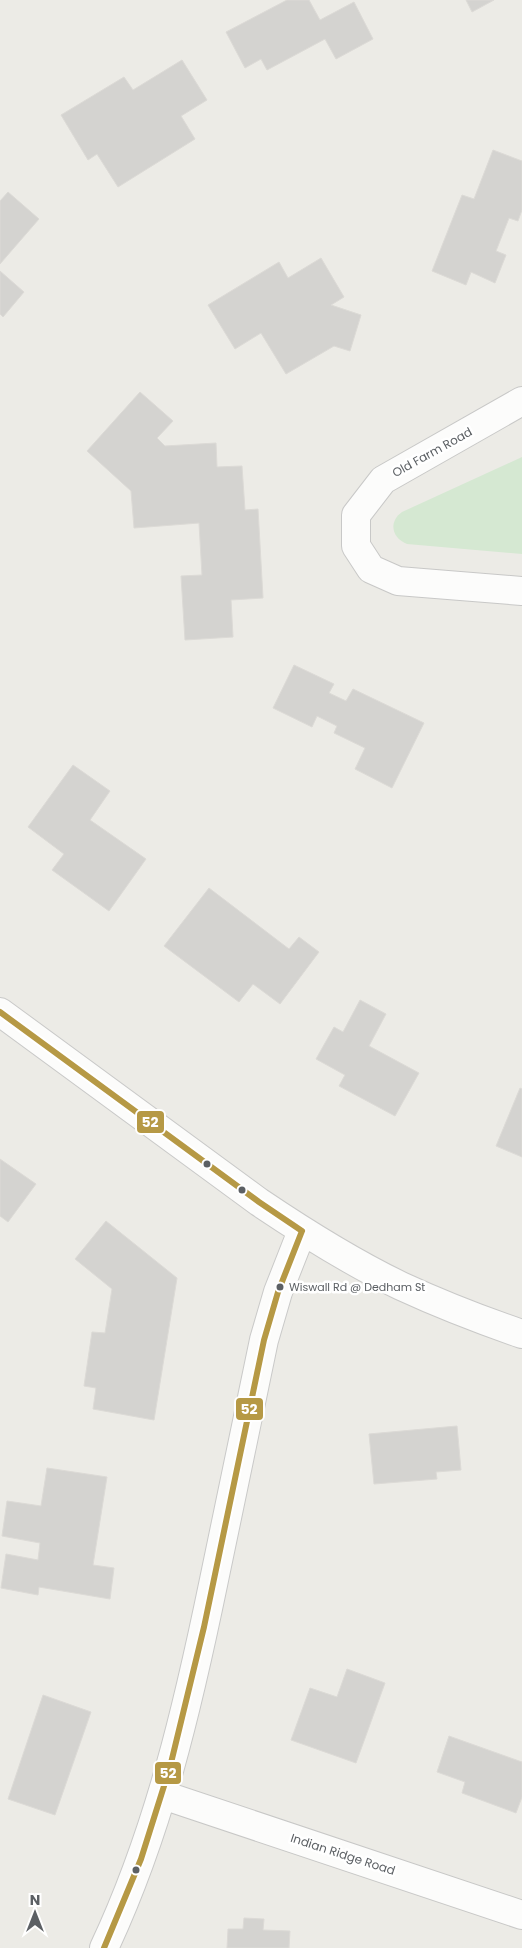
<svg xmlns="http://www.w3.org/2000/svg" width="522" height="1948" viewBox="0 0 522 1948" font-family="Poppins,sans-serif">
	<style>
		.green { fill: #d5e8d2 }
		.building { fill: #d4d3d0; stroke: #dcdad6 }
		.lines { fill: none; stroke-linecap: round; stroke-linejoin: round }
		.street-casing { stroke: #c8c8c7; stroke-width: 30 }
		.secondary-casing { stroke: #c9c9c8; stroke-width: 30 }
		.street { stroke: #fcfcfb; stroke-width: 28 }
		.secondary { stroke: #fcfcfb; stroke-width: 28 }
		.bus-1-casing { stroke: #fff; stroke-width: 10 }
		.bus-1 { stroke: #b69945; stroke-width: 6 }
		.bus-dot { fill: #5c6064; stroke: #fff; stroke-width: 2 }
		.labels { text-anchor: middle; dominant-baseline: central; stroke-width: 5; stroke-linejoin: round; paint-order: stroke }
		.bus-label { font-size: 11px; fill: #5c6064; stroke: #fff; text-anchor: start }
		.street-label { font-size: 12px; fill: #5c6064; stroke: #fff }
		.line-badge { stroke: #fff; stroke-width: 2 }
		.badge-label { font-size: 14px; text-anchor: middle; font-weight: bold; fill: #fff }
	</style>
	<rect width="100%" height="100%" fill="#ecebe6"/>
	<path class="green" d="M522,457V554L407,544C392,538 388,522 402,512Z"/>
	<path class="building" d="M287,0H309L320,20L354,2L373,39L336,59L325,39L267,70L261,59L245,68L226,32Z
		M466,0H494L472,12Z
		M182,60L207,100L181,116L195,139L118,187L97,154L88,160L61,115L124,77L133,90Z
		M493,150L522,161V210L518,221L509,218L496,251L506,255L495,283L471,272L466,285L432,271L462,195L474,199Z
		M8,192L39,219L0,264V201Z
		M321,258L344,297L331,305L361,315L350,351L334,346L286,374L261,333L235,349L208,305L279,262L288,278Z
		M0,271L24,292L3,317L0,314Z
		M140,392L173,421L157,438L165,446L216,443L217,467L242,466L245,510L258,509L263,598L231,600L233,637L185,640L181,576L202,575L199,523L134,528L131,491L87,451Z
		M294,665L334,684L329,693L346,701L353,689L424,723L392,788L355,769L365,748L334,733L337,726L317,716L312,727L273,708Z
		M73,765L110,791L90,820L146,859L109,911L52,870L64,854L28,827Z
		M209,888L289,949L299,937L319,952L280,1004L253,984L239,1002L164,946Z
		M360,1000L386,1014L369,1046L419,1073L395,1116L339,1086L345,1075L316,1059L334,1027L343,1032Z
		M520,1088L522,1089V1157L496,1146Z
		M0,1159L36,1184L8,1222L0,1216Z
		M106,1221L177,1278L154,1420L93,1409L96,1388L84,1386L92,1332L105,1333L112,1289L75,1259Z
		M457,1426L461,1470L436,1472L437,1479L374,1484L369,1434Z
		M47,1468L107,1477L93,1565L114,1568L110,1599L39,1587L38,1595L1,1588L6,1554L38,1560L40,1543L2,1536L7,1501L41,1506Z
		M347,1669L385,1683L356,1763L291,1740L310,1688L337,1697Z
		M43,1695L91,1712L55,1815L8,1799Z
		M449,1736L522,1762V1797L516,1813L462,1793L465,1782L437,1772Z
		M244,1918L264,1919L263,1930L290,1931L289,1948H227L228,1929H243Z"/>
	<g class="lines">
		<g class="street-casing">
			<path id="street" d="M522,401L383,480L356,515V546L371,569L398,581L522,591
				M163,1795L522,1915"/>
		</g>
		<g class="secondary-casing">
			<path id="secondary" d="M0,1012L259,1202C305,1233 351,1262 401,1286C440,1304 481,1320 522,1334
				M104,1948C159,1831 188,1706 214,1580C231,1500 248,1420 264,1340L278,1292L302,1231"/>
		</g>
		<use href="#street" class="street"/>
		<use href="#secondary" class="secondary"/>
		<g class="bus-1-casing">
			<path id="bus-1" d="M0,1012L259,1202L302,1231
				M104,1948L141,1859L170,1767L204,1627L264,1340L278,1292L302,1231"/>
		</g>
		<use href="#bus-1" class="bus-1"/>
	</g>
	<g class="bus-dot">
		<circle cx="207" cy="1164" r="4.5"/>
		<circle cx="242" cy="1190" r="4.5"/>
		<circle cx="280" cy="1287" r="4.5"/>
		<circle cx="136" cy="1870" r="4.5"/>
	</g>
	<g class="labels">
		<g class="bus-label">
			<text x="289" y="1287">Wiswall Rd @ Dedham St</text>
		</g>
		<g class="street-label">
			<text transform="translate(432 452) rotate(-29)">Old Farm Road</text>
			<text transform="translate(343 1854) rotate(18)">Indian Ridge Road</text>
		</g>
	</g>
	<g class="line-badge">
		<rect x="136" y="1110" width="29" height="24" rx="5" fill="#b69945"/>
		<rect x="235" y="1397" width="29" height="24" rx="5" fill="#b69945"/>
		<rect x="154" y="1761" width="28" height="24" rx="5" fill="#b69945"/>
	</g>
	<g class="badge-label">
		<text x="150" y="1127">52</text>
		<text x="249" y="1414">52</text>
		<text x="168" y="1778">52</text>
	</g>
	<g transform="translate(35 1913)" stroke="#ffffff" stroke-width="4" paint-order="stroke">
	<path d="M0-4L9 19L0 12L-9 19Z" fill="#5c6064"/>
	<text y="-8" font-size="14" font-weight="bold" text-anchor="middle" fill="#5c6064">N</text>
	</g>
</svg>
